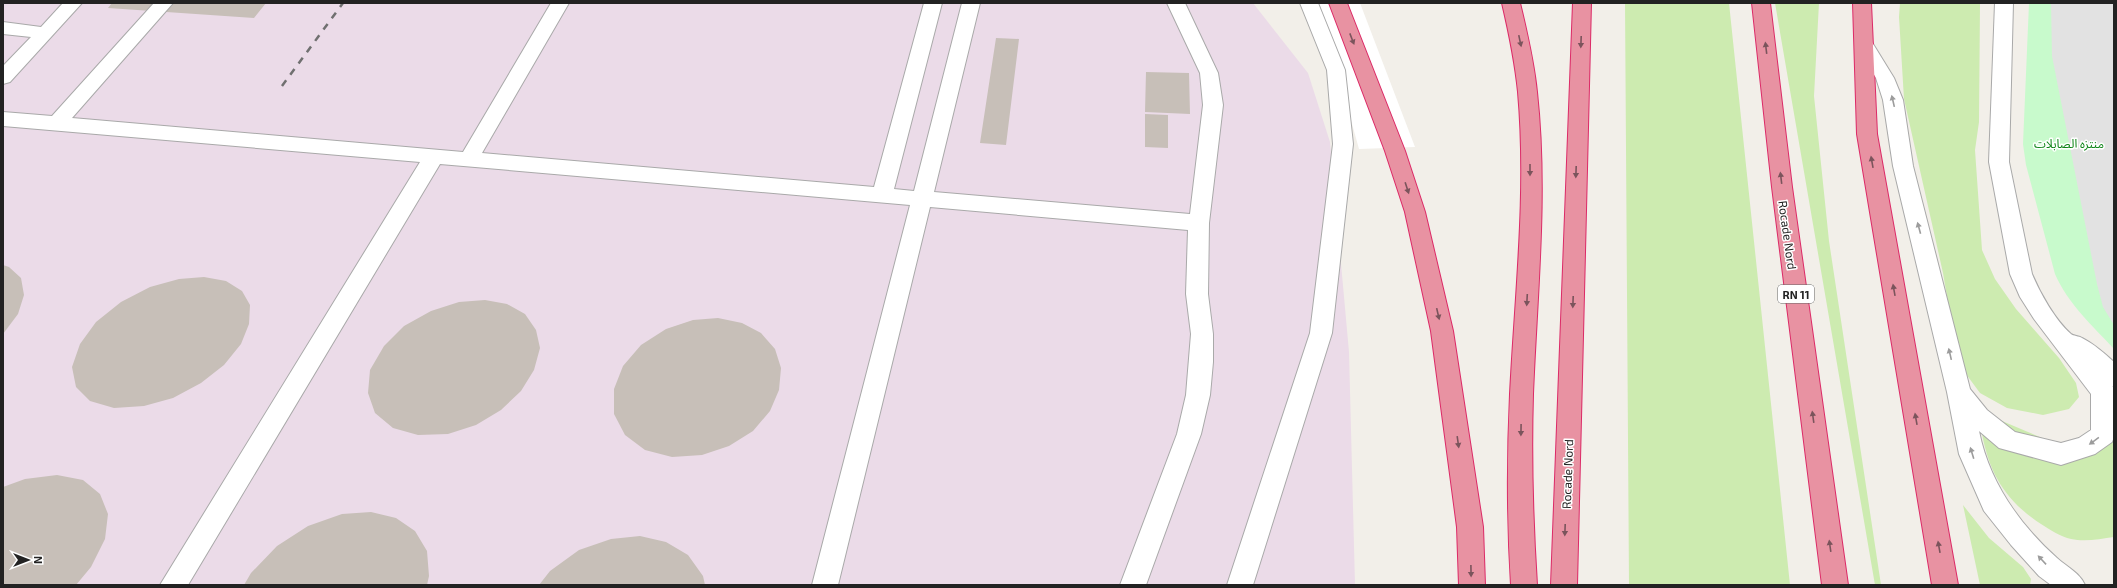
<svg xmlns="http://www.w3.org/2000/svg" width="2117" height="588" viewBox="0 0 2117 588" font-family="'Exo 2','Noto Sans Arabic',sans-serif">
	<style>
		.industrial { fill: #ebdbe8 }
		.grass { fill: #cdebb0 }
		.park { fill: #c8facc }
		.parking { fill: #e2e2e2 }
		.pier { fill: #fff }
		.building { fill: #c7bfb8 }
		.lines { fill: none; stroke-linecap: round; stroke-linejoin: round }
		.service-casing { stroke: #a9a9a9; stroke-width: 2 }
		.motorway-casing { stroke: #dc2a67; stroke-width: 2 }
		.service { fill: #fff; fill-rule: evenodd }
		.motorway { fill: #e892a2; fill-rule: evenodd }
		.rail { stroke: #707070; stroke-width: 2.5; stroke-dasharray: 7 7; stroke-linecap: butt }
		.oneway { fill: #7b545c }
		.oneway2 { fill: #9c9c9c }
		.labels { text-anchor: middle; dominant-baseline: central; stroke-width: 3; stroke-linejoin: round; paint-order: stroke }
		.shield { fill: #fff; stroke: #646464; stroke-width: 1 }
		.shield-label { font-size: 11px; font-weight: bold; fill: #222 }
		.park-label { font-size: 12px; fill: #0c8416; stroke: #fff }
		.street-label { font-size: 12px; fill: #222; stroke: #fff }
	</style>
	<rect width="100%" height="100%" fill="#f2efe9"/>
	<path class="industrial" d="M3,3H1253L1308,73L1330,142L1349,352L1355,585H3Z"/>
	<path class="grass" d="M1625,3H1729L1790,585H1629Z
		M1775,3H1819L1814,96L1829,241L1881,585H1875Z
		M1900,3H1980L1979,122L1975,150L1982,250L1995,279L2016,309L2059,358L2076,383L2079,397L2069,409L2043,415L2007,408L1980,393L1966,374L1956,350L1943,273L1904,99L1899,17Z
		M1988,419L2002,421L2047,440L2059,442H2071L2088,435L2094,424L2114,425V537C2100,539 2085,542 2071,539C2061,537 2049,529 2041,524C2004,500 1988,471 1981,428Z
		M1963,505L1989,538L2023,567L2031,579L2030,585H1980Z"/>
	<path class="park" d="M2029,3H2114V349C2092,325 2068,304 2055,274L2026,165L2023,144Z"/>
	<path class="parking" d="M2051,3H2114V325L2103,307L2097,284L2052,56Z"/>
	<path class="pier" d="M1313,3H1360L1415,147L1359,149L1331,48Z"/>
	<path class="building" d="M112,3H266L254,18L108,8Z
		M996,38L1019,39L1006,145L980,143Z
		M1146,72L1189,73L1190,114L1145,112Z
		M1145,114L1168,115V148L1145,147Z
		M3,265L9,267L21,278L24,295L18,314L3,334Z
		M204,277L226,281L242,291L250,305L249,324L241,344L224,365L201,383L173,398L144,406L114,408L90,401L76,387L72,367L80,344L96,322L121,302L150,287L179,279Z
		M485,300L507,304L525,314L536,330L540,348L534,370L521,391L501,410L476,425L448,434L418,435L393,428L375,413L368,393L370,370L384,346L404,326L431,311L459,302Z
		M718,318L742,323L761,333L775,349L781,368L779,390L770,411L753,431L729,446L702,455L672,457L645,450L625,435L614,414V389L623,366L641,345L666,329L693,320Z
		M57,475L83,480L100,494L108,514L105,539L91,567L76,585H3V487L25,479Z
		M371,512L396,518L415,531L427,551L429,576L427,585H244L251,573L277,546L308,526L342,514Z
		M640,536L666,542L688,555L703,576L705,585H539L550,571L579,550L611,539Z"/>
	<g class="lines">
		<g class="service-casing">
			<path id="service" d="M63,3H82L10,82L3,84V66L31,37L3,34V22L41,27Z
				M154,3H173L72,118L463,152L551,3H569L482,153L874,187L924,3H942L894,189L914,191L962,3H980L934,192L1190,214L1203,105L1200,73L1167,3H1185L1218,73L1223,105L1209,223L1208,294L1213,334V362L1210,395L1201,434L1146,585H1120L1177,434L1186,395L1191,334L1186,294L1188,230L930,207L838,585H812L910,205L440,164L188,585H160L420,162L3,126V112L52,116Z
				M1300,3H1318L1345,70L1353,144L1332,333L1253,585H1227L1310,333L1333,144L1327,70Z
				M1995,3H2013L2009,162L2032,274C2040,293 2055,320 2071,334C2073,336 2079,336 2082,338C2094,344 2104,353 2114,362V387L2112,386L2114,388V437L2112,442L2095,454L2061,465L1999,448L1979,431C1989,481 2019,524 2057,558C2068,568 2079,572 2085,585H2051L2039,576L2011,545L1984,511L1959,454L1947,392L1893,166L1883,100L1876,78L1855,43L1858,39L1864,37L1870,39L1894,78L1903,100L1913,166L1970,389L1987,410L2015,432L2061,443L2079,438L2091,430V394L2034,319L2020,297L2010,274L1989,162Z"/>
		</g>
		<g class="motorway-casing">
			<path id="motorway" d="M1329,3H1347L1405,151L1425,212L1453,331L1483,527L1485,585H1459L1457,527L1431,331L1405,212L1385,151Z
				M1502,3H1520C1527,32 1534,62 1537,92C1548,193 1537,294 1533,394C1531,458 1533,522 1537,585H1511C1507,521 1507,458 1510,394C1515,294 1527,193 1518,92C1515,62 1509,33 1502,3Z
				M1573,3H1591L1577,585H1551Z
				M1752,3H1770L1792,187L1848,585H1822L1772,187Z
				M1853,3H1871L1877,134L1958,585H1932L1857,134Z"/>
		</g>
		<use href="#service" class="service"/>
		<use href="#motorway" class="motorway"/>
		<path class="rail" d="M282,86L343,3"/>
	</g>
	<defs><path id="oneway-solid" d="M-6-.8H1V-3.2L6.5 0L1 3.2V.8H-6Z"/></defs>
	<g class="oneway">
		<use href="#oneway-solid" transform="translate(1352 39) rotate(69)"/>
		<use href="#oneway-solid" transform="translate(1520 41) rotate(78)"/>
		<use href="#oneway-solid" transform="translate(1581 42) rotate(92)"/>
		<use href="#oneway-solid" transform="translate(1766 48) rotate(-97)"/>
		<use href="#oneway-solid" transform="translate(1872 162) rotate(-100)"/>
		<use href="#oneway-solid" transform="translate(1530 170) rotate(90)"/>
		<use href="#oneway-solid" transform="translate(1576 172) rotate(92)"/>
		<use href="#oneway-solid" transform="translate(1781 178) rotate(-97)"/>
		<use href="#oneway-solid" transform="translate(1407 188) rotate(72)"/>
		<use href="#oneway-solid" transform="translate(1894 290) rotate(-100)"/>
		<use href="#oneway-solid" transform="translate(1527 300) rotate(93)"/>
		<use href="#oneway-solid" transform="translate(1573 302) rotate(92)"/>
		<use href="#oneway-solid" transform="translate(1438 314) rotate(77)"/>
		<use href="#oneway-solid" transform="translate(1813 417) rotate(-98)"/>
		<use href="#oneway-solid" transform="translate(1916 419) rotate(-100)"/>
		<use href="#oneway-solid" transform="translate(1521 430) rotate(91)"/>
		<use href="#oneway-solid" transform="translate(1458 442) rotate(82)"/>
		<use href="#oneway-solid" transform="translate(1565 530) rotate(92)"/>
		<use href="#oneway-solid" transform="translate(1830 546) rotate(-98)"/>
		<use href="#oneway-solid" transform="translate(1939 547) rotate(-100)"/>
		<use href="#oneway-solid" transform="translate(1471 571) rotate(89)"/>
	</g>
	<g class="oneway2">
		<use href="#oneway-solid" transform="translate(1893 101) rotate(-103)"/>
		<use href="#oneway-solid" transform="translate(1919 228) rotate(-105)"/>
		<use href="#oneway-solid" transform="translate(1950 354) rotate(-103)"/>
		<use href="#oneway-solid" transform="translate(2094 441) rotate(144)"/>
		<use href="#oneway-solid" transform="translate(1972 453) rotate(-107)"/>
		<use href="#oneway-solid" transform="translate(2042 560) rotate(-133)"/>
	</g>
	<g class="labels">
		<rect class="shield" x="1778" y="285" width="36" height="18" rx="3"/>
		<g class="shield-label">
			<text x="1796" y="294">RN 11</text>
		</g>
		<g class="park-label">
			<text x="2069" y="143">منتزه الصابلات</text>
		</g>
		<g class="street-label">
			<text transform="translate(1788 235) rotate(82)">Rocade Nord</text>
			<text transform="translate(1567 474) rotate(-88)">Rocade Nord</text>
		</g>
	</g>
	<rect width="2117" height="588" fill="none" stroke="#222222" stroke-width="8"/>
	<g transform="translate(28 560) rotate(90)" stroke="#ffffff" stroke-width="3" paint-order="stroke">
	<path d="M0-3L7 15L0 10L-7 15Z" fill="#222222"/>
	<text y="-6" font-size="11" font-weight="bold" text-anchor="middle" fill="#222222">N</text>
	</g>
</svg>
